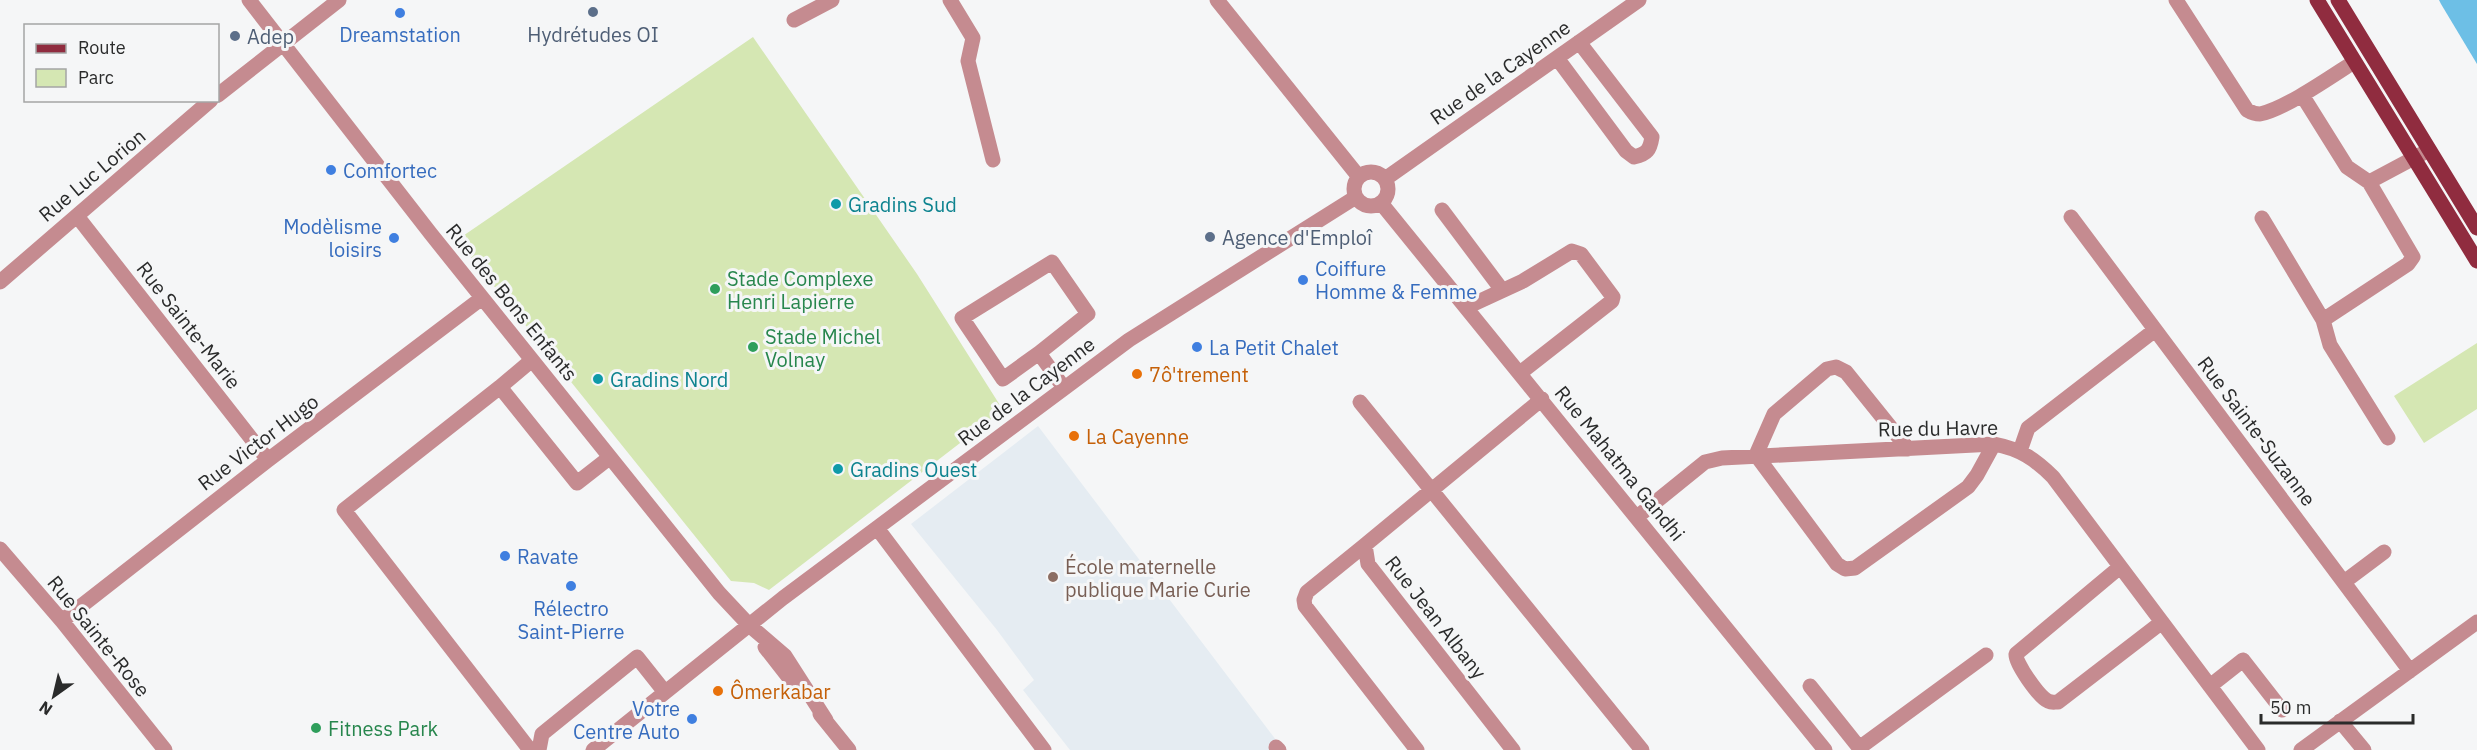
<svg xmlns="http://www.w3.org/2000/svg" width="2477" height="750" viewBox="0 0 2477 750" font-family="'IBM Plex Sans',sans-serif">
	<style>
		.built { fill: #e5ecf2 }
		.green { fill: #d5e7b3 }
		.water { fill: #6dbfe6 }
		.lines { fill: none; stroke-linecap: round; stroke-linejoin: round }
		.minor { stroke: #c58b90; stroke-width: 15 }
		.major { stroke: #902c3f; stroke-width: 15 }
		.service-dot { fill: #5c6f8a; stroke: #f5f6f7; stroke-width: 2 }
		.shop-dot { fill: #3f7fe0; stroke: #f5f6f7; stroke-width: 2 }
		.culture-dot { fill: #0f9aa8; stroke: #f5f6f7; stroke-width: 2 }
		.leisure-dot { fill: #2e9e5b; stroke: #f5f6f7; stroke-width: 2 }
		.food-dot { fill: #e8710a; stroke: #f5f6f7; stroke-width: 2 }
		.education-dot { fill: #8d6e63; stroke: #f5f6f7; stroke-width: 2 }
		.labels { text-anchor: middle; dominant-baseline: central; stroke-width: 6; stroke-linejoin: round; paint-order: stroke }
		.shop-label { font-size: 20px; fill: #366cbe; stroke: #f5f6f7; text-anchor: start }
		.service-label { font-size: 20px; fill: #4e5e75; stroke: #f5f6f7; text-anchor: start }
		.street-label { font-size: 20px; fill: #2a2b2b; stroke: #f5f6f7 }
		.culture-label { font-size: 20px; fill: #0d838f; stroke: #f5f6f7; text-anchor: start }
		.leisure-label { font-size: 20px; fill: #27864d; stroke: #f5f6f7; text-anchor: start }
		.food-label { font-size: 20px; fill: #c56008; stroke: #f5f6f7; text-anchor: start }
		.education-label { font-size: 20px; fill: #785e54; stroke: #f5f6f7; text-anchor: start }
	</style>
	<rect width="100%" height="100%" fill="#f5f6f7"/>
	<path class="built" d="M1038,426L1276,740L1268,746L1271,750H1070L1023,690L1034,680L997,630L911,524Z"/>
	<path class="green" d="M753,37L917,274L1003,410L769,590L754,583L731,581L457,240Z
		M2477,343V409L2424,443L2394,396Z"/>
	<path class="water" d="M2439,0H2477V64L2441,4Z"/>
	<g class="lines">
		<path class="minor" d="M249,0L431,234L719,593L749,625L785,656L826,720
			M950,0L973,38L968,61L993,160
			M1217,0L1359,177
			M2176,0L2247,110C2252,113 2255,114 2260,114C2285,109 2332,76 2354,62
			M794,20L832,0
			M1557,58L1626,151L1634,157C1647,154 1650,150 1652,137L1579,42
			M218,95L339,0
			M2302,95L2347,167L2369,182L2413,257L2408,264L2323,320
			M1354 189a17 17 0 1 1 34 0a17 17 0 1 1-34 0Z
			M1385,179L1639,0
			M2369,182L2429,150
			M1381,203L1825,750
			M1442,210L1502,290
			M77,216L268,460
			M2071,217L2410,671
			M2262,218L2323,320L2330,345L2388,438
			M0,282L211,100
			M1467,307L1523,281L1572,251L1581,254L1613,297L1612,301L1520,373
			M1039,353L1003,379L962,318L1052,262L1088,314L1039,353L1064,388
			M500,387L532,360
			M1360,402L1642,750
			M1908,449L1846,372L1836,367L1827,369L1774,414L1756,455L1837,564L1845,569L1855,568L1968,487L1977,475L1994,444
			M2020,451L2028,428L2155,330
			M1637,517L1705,462L1722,458L1994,444C2020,449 2035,459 2053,477L2258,750
			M877,528L1044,750
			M1365,545L1307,592L1304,600L1305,606L1417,750
			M0,549L62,621L165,750
			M2120,567L2016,654C2015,663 2039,697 2048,701C2052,703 2054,702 2058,702L2162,622
			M2344,582L2384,552
			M62,621L268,460L482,298
			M765,647L794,684
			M1810,686L1861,750
			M2210,686L2243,660L2282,710
			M820,714L849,750
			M2340,721L2364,750
			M1276,747L1279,750
			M1859,748L1986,655
			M530,750L344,510L500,387L577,483L609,458
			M539,750L542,734L637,657L664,691
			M593,750L783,598L1129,340L1356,197
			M1513,750L1368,564L1365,545L1542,399
			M2301,750L2477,622"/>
		<path class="major" d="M2317,0L2477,261
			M2338,0L2477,228"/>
	</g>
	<g class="service-dot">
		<circle cx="593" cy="12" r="6"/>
		<circle cx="235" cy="36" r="6"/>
		<circle cx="1210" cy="237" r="6"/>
	</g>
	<g class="shop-dot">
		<circle cx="400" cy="13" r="6"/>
		<circle cx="331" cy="170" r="6"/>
		<circle cx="394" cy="238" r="6"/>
		<circle cx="1303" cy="280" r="6"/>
		<circle cx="1197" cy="347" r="6"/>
		<circle cx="505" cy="556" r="6"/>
		<circle cx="571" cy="586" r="6"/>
		<circle cx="692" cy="719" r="6"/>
	</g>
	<g class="culture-dot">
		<circle cx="836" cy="204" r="6"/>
		<circle cx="598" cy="379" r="6"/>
		<circle cx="838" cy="469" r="6"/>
	</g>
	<g class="leisure-dot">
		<circle cx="715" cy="289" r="6"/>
		<circle cx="753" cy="347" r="6"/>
		<circle cx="316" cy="728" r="6"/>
	</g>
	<g class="food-dot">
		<circle cx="1137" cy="374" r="6"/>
		<circle cx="1074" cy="436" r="6"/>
		<circle cx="718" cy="691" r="6"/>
	</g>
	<circle class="education-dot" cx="1053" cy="577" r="6"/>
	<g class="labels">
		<g class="shop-label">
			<text x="400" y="34" text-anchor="middle">Dreamstation</text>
			<text x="343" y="170">Comfortec</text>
			<text x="382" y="226" text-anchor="end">Modèlisme<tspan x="382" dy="23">loisirs</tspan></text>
			<text x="1315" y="268">Coiffure<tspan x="1315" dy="23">Homme &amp; Femme</tspan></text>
			<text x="1209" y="347">La Petit Chalet</text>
			<text x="517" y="556">Ravate</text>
			<text x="571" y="608" text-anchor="middle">Rélectro<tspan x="571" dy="23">Saint-Pierre</tspan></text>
			<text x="680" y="708" text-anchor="end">Votre<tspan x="680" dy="23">Centre Auto</tspan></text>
		</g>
		<g class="service-label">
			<text x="593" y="34" text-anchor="middle">Hydrétudes OI</text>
			<text x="247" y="36">Adep</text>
			<text x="1222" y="237">Agence d'Emploî</text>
		</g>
		<g class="street-label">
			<text transform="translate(1500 72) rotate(-35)">Rue de la Cayenne</text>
			<text transform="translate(92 175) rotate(-40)">Rue Luc Lorion</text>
			<text transform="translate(512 302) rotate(51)">Rue des Bons Enfants</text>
			<text transform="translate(189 325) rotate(52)">Rue Sainte-Marie</text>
			<text transform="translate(1026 391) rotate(-37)">Rue de la Cayenne</text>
			<text transform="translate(1938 428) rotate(-1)">Rue du Havre</text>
			<text transform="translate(2257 431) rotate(53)">Rue Sainte-Suzanne</text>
			<text transform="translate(258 442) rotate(-37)">Rue Victor Hugo</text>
			<text transform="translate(1620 463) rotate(51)">Rue Mahatma Gandhi</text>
			<text transform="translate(1436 617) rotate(52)">Rue Jean Albany</text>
			<text transform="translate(99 636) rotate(51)">Rue Sainte-Rose</text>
		</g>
		<g class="culture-label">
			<text x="848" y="204">Gradins Sud</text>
			<text x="610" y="379">Gradins Nord</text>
			<text x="850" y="469">Gradins Ouest</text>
		</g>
		<g class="leisure-label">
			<text x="727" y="278">Stade Complexe<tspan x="727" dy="23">Henri Lapierre</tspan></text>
			<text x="765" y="336">Stade Michel<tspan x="765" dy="23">Volnay</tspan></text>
			<text x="328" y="728">Fitness Park</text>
		</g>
		<g class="food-label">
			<text x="1149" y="374">7ô'trement</text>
			<text x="1086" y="436">La Cayenne</text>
			<text x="730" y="691">Ômerkabar</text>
		</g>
		<g class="education-label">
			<text x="1065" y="566">École maternelle<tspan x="1065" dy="23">publique Marie Curie</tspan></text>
		</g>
	</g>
	<rect x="24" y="24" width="195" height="78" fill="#f5f6f7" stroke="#a4a5a5" stroke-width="1.5"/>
	<rect x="36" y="44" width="30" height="9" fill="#902c3f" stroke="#a4a5a5" stroke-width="1.5"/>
	<text x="78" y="54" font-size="18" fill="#2a2b2b">Route</text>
	<rect x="36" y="69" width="30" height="18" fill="#d5e7b3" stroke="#a4a5a5" stroke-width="1.5"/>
	<text x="78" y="84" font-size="18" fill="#2a2b2b">Parc</text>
	<g transform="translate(54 696) rotate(214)" stroke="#f5f6f7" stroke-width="4.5" paint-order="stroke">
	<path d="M0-4.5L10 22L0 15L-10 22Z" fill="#2a2b2b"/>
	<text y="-9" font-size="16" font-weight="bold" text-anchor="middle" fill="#2a2b2b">N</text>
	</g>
	<path d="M2261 714v9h152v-9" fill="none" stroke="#2a2b2b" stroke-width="3"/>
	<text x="2270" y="714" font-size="18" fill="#2a2b2b" stroke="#f5f6f7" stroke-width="4.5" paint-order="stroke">50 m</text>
</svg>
